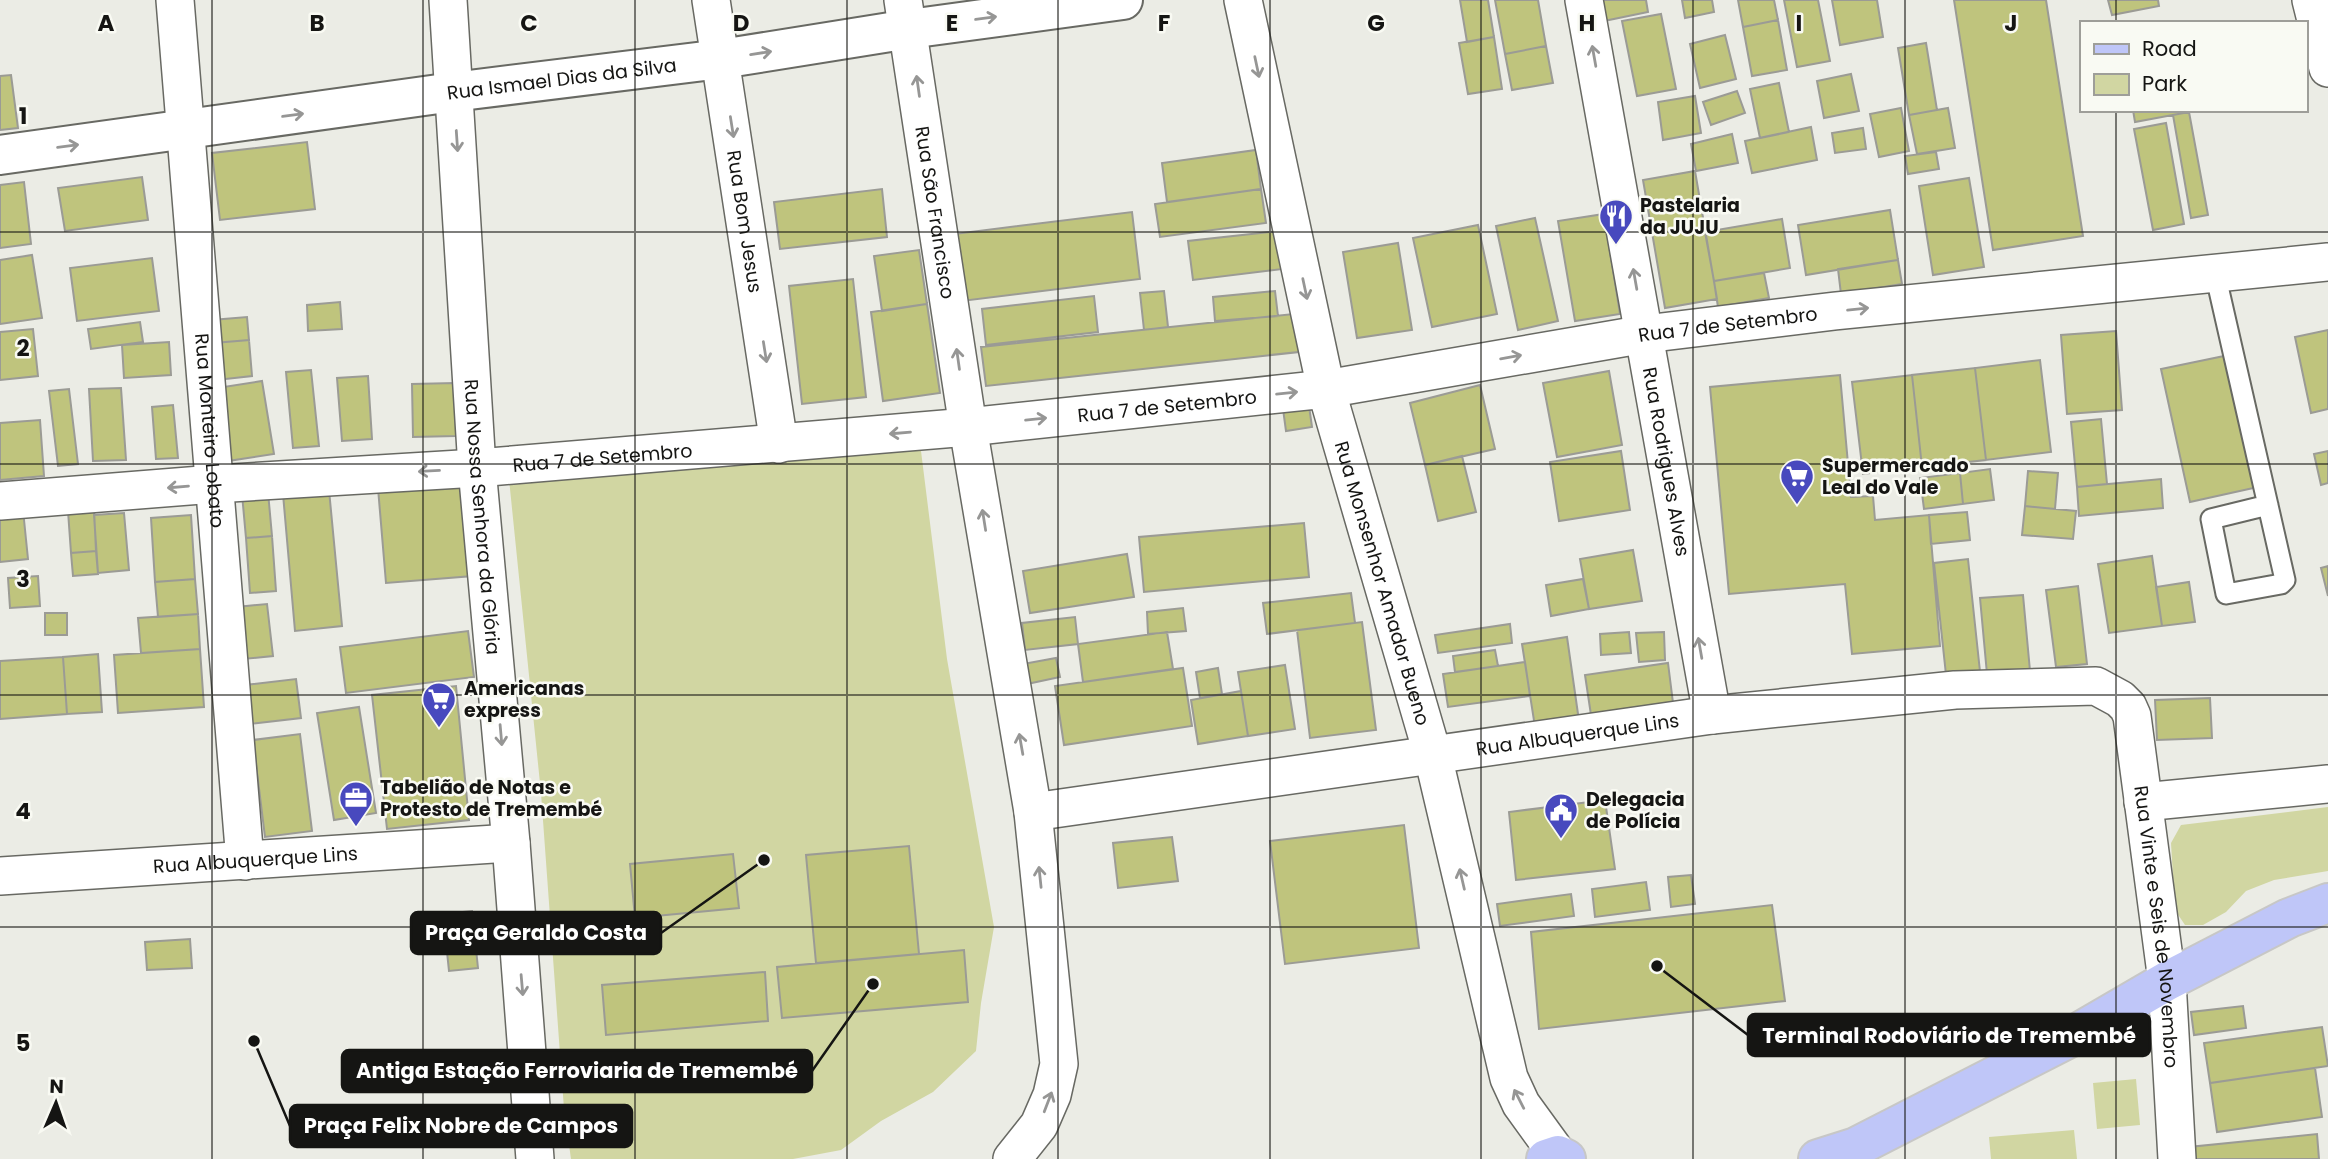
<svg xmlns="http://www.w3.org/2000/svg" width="2328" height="1159" viewBox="0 0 2328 1159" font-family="Poppins,sans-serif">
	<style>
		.green { fill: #d1d6a2 }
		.building { fill: #bfc47d; stroke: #9b9b95; stroke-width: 2 }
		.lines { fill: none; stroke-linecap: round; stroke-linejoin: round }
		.service-casing { stroke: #686963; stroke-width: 23 }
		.minor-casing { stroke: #686963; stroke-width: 40 }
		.tertiary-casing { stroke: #686963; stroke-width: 42 }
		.primary-casing { stroke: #c7c7c6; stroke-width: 42 }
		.service { stroke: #fff; stroke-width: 19 }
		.minor { stroke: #fff; stroke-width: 37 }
		.tertiary { stroke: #fff; stroke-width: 38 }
		.primary { stroke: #bfc6f8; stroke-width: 38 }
		.oneway { stroke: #969695 }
		.grid { fill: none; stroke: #151513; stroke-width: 2; stroke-opacity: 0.55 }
		.labels { text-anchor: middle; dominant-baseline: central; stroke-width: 5; stroke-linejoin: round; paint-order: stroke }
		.street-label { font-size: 19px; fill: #151513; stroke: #f9faf3 }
		.poi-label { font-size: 19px; font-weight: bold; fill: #151513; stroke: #f9faf3; text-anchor: start }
		.grid-label { font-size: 23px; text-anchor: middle; font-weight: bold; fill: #151513; stroke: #f9faf3; stroke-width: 5; stroke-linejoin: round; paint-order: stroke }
		.leader { fill: none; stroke: #151513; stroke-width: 2.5 }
		.callout-dot { fill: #151513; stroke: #f9faf3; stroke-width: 2.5 }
		.callout { fill: #151513; stroke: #151513; stroke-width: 2.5 }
		.callout-label { font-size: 21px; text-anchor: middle; font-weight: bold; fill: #fff }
	</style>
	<rect width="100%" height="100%" fill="#ebece5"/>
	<path class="green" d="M920,443L947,659L994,927L981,1003L976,1051L933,1092L881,1121L841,1150L793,1159H571L564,1109L541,793L509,479Z
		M2328,807V871L2274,880L2246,891L2226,912L2203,925H2185L2175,910L2171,843L2181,825Z
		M2136,1079L2140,1125L2097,1129L2093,1083Z
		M2074,1130L2077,1159H1991L1989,1137Z"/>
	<path class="building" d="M1460,0H1488L1494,37L1467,42Z
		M1495,0H1538L1546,46L1505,54Z
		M1600,0H1646L1648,12L1604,21Z
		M1682,0H1712L1714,12L1685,18Z
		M1738,0H1774L1778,20L1743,27Z
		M1784,0H1818L1830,61L1797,67Z
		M1832,0H1877L1883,37L1840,45Z
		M1954,0H2046L2083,236L1993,250Z
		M2108,0H2158L2159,6L2112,15Z
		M1661,14L1676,89L1637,96L1622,21Z
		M1778,20L1787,70L1752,76L1743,27Z
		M1725,35L1736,79L1700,88L1690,44Z
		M1494,37L1502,89L1468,94L1459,43Z
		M1926,43L1937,110L1909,115L1898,48Z
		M1546,46L1553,83L1512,90L1505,54Z
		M1851,74L1859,111L1824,118L1817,81Z
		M11,75L18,128L0,130V76Z
		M1779,83L1789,132L1760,138L1750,89Z
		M1737,91L1745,113L1711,125L1703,102Z
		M1695,96L1701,133L1663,140L1658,102Z
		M1901,108L1909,151L1879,157L1870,114Z
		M1948,108L1955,148L1917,154L1909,115Z
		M2133,110H2189V112L2135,122Z
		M2189,112L2208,215L2191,218L2173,115Z
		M2166,123L2184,224L2153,230L2134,129Z
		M1811,127L1817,160L1752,173L1745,141Z
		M1863,128L1866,149L1835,153L1832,133Z
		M1732,134L1738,163L1696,171L1691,144Z
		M307,142L315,209L220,220L212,153Z
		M1256,150L1261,189L1167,202L1162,163Z
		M1936,152L1939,169L1908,174L1905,156Z
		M1695,171L1717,299L1665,308L1643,180Z
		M142,177L148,220L65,231L58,188Z
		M1969,178L1984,267L1933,275L1919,186Z
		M24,182L31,244L0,248V185Z
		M882,189L887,237L780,249L774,202Z
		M1261,189L1266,223L1160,237L1155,204Z
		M1890,210L1898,260L1806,275L1798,225Z
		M1132,212L1140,279L962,301L954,234Z
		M1604,214L1620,314L1575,321L1558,221Z
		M1535,218L1558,321L1518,330L1496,226Z
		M1782,219L1790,268L1714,281L1705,232Z
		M1478,225L1497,314L1432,327L1413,238Z
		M1279,231L1283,269L1193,280L1188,241Z
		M1398,243L1412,330L1357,338L1343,252Z
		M919,250L927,304L882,311L874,256Z
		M32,255L42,318L0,324V260Z
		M152,258L159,311L77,321L70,268Z
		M1898,260L1902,284L1841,294L1838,269Z
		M1764,273L1769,298L1718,307L1714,281Z
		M853,279L866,397L802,404L789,286Z
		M1164,291L1168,327L1144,330L1140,293Z
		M1275,291L1278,316L1215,321L1213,297Z
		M1094,296L1098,332L986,345L982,309Z
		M340,302L342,329L308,331L307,305Z
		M927,304L940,393L883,401L871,312Z
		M1303,313L1308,351L986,386L981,347Z
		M247,317L249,340L214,343L212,320Z
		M140,322L143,342L91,349L88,329Z
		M33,329L38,376L0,380V332Z
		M2328,330V409L2311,413L2295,337Z
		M2116,331L2122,410L2067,414L2061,335Z
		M249,340L252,376L217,380L214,343Z
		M169,342L171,375L124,378L122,345Z
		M2229,355L2258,487L2190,502L2161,369Z
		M2040,360L2051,452L1986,460L1975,368Z
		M1975,368L1986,460L1922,467L1912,375Z
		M311,370L319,446L293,448L286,372Z
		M1609,371L1622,445L1557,457L1543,383Z
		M1840,375L1851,497L1873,496L1875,520L1929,515L1940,646L1852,654L1845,584L1729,594L1710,387Z
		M1912,375L1922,467L1863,474L1852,382Z
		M368,376L372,439L342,441L337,378Z
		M262,381L274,454L228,461L217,388Z
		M455,383L456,436L413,437L412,384Z
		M1480,385L1495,449L1425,465L1410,403Z
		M121,388L126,460L93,461L89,389Z
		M69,389L78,464L58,466L49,391Z
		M173,405L178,458L156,459L152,407Z
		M1309,406L1312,427L1286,431L1283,409Z
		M2101,419L2107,484L2077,487L2071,422Z
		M40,420L44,476L0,480V423Z
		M1621,451L1630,510L1559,521L1550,462Z
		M2328,451V483L2321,485L2314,454Z
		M1462,456L1476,512L1438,521L1425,465Z
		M1990,469L1994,500L1963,504L1960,473Z
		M2028,471L2058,473L2055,509L2025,506Z
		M1960,473L1963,504L1924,509L1920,478Z
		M2161,479L2163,508L2079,516L2077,487Z
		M465,480L473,576L386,583L378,488Z
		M329,490L342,626L295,631L283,494Z
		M268,492L272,536L246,538L242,494Z
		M2025,506L2076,511L2073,539L2022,535Z
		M94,509L96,551L71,553L68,511Z
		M23,510L28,559L0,562V512Z
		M1967,512L1970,540L1931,544L1929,515Z
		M124,513L129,570L98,573L94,515Z
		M191,515L195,579L155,582L151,518Z
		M1304,523L1309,577L1144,592L1139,537Z
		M272,536L276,591L250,593L246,538Z
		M1633,550L1642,601L1589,609L1580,559Z
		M96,551L98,574L73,576L71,553Z
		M1127,554L1134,597L1030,613L1023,571Z
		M2152,556L2162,626L2109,633L2098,564Z
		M1968,559L1981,681L1947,684L1934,563Z
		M2328,566V596L2321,568Z
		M38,576L40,606L10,608L8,578Z
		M195,579L198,614L158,617L155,582Z
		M1583,579L1589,609L1551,616L1546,585Z
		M2189,582L2195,622L2162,626L2156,587Z
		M2078,586L2087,664L2056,667L2046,590Z
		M1351,593L1355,623L1267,634L1263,603Z
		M2023,595L2030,671L1987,674L1980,598Z
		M267,604L273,656L243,659L237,607Z
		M1183,608L1186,631L1148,634L1147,612Z
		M45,613H67V635H45Z
		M198,614L200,649L141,653L138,618Z
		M1075,617L1078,644L1025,650L1022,623Z
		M1362,622L1376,730L1310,738L1297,630Z
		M1510,624L1512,643L1438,653L1435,635Z
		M468,631L474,677L346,693L340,647Z
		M1167,632L1173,669L1083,682L1078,644Z
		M1629,632L1631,653L1601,655L1600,634Z
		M1664,632L1665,660L1639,662L1636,633Z
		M1567,637L1579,721L1535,727L1522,644Z
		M200,649L204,707L118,713L114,655Z
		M1495,650L1498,666L1455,672L1453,656Z
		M98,654L102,712L67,714L63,657Z
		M63,657L67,714L0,719V661Z
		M1056,658L1060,677L1027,684L1023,664Z
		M1525,662L1530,696L1448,707L1443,674Z
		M1668,663L1673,703L1591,715L1585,675Z
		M1285,665L1295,729L1248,736L1238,672Z
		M1183,668L1192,726L1064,745L1055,686Z
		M1218,668L1222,694L1200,698L1196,672Z
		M296,679L301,718L249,724L245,685Z
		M456,686L469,820L387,829L372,695Z
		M1241,691L1248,736L1198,744L1191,700Z
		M2210,698L2212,738L2157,740L2155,700Z
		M359,707L376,813L334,820L317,713Z
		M300,734L312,831L265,837L253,740Z
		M1605,800L1615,869L1516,880L1509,812Z
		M1404,825L1419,948L1285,964L1270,841Z
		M1172,837L1178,881L1118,888L1113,843Z
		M909,846L919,954L816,963L806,855Z
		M733,854L739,908L635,918L630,864Z
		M1691,875L1695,904L1671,907L1668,877Z
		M1646,882L1650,910L1595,917L1592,889Z
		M1571,894L1574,916L1500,926L1497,904Z
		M1772,905L1785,1001L1539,1029L1531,932Z
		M472,911L478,968L449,971L443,914Z
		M190,939L192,968L147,970L145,942Z
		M964,950L968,1002L782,1018L777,967Z
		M765,972L768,1021L606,1035L602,985Z
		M2243,1006L2246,1028L2194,1035L2191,1012Z
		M2322,1027L2328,1066L2210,1083L2204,1043Z
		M2315,1068L2322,1117L2217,1132L2210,1083Z
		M2317,1134L2319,1159H2190L2189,1147Z"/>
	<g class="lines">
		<g class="service-casing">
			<path id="service" d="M2215,273L2285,580L2281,584L2226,594L2211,519L2268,505"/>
		</g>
		<g class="minor-casing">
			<g id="minor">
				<path id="s1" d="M175,0L245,861"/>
				<path id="s2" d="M448,0L477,468L511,843L535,1159"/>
				<path id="s3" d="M711,0L779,444"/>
				<path id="s4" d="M903,0L968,427L1033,812L1059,1064L1052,1095L1039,1125L1012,1159"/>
				<path id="s5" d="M1243,0L1326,389L1433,756L1509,1078L1521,1104L1558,1155"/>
				<path id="s6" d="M1584,0L1712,715"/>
				<path d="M2311,0L2328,68"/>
				<path id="s7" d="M0,501L214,484L477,468L968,427L1326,389L1645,334L1835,311L2328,262"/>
				<path d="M2143,802L2328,784"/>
				<path id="s8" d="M1033,812L1712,715L1955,690L2096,686L2120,699L2128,707L2132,716L2167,981L2177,1159"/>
				<path id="s9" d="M0,876L511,843"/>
			</g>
		</g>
		<g class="tertiary-casing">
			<g id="tertiary">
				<path id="s10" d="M0,155L453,92L721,59L909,29L1123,0"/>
			</g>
		</g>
		<g class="primary-casing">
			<path id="primary" d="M1546,1159L1558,1155L1566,1159
				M1818,1159L1856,1147L2069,1038L2167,981L2289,918L2328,903"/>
		</g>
		<use href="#service" class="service"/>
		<use href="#minor" class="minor"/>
		<use href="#tertiary" class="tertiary"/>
		<use href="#primary" class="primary"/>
	</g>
	<defs><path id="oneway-shaft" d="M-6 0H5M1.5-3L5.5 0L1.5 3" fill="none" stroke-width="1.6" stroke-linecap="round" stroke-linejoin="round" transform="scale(1.75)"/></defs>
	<g class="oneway">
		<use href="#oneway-shaft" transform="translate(986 18) rotate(-8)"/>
		<use href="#oneway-shaft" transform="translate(761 53) rotate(-9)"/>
		<use href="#oneway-shaft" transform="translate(1594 56) rotate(-100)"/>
		<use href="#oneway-shaft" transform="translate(1257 67) rotate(78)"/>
		<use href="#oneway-shaft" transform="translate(918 86) rotate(-98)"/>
		<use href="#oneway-shaft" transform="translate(293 115) rotate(-8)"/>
		<use href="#oneway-shaft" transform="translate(732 127) rotate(81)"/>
		<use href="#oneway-shaft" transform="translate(457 141) rotate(86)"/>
		<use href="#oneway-shaft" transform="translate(68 146) rotate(-7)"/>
		<use href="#oneway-shaft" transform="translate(1635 279) rotate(-100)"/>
		<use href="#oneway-shaft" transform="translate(1305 289) rotate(78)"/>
		<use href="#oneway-shaft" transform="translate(1858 309) rotate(-6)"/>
		<use href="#oneway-shaft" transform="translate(765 352) rotate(81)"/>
		<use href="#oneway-shaft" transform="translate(1511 357) rotate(-10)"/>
		<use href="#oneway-shaft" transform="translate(958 359) rotate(-98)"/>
		<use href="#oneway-shaft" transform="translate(1287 393) rotate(-6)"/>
		<use href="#oneway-shaft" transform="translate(1036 419) rotate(-6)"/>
		<use href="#oneway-shaft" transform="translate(900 433) rotate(175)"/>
		<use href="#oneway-shaft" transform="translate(429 471) rotate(177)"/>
		<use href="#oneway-shaft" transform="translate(178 487) rotate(175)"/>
		<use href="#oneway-shaft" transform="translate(984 520) rotate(-99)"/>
		<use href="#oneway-shaft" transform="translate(1700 648) rotate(-100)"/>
		<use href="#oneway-shaft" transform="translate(501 735) rotate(85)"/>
		<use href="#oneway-shaft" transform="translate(1021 744) rotate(-100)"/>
		<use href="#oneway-shaft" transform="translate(1040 877) rotate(-96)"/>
		<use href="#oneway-shaft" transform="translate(1462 879) rotate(-103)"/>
		<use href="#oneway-shaft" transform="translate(522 985) rotate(85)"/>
		<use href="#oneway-shaft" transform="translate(1519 1099) rotate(-117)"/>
		<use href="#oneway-shaft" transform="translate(1048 1102) rotate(-69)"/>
	</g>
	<path class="grid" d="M212,0V1159M423,0V1159M635,0V1159M847,0V1159M1058,0V1159M1270,0V1159M1481,0V1159M1693,0V1159M1905,0V1159M2116,0V23M2116,110V1159M0,232H2328M0,464H2328M0,695H2328M0,927H2328"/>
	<defs>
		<g id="restaurant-pin" transform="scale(1.75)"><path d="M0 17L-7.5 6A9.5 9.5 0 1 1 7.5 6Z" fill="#4849be" stroke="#f9faf3"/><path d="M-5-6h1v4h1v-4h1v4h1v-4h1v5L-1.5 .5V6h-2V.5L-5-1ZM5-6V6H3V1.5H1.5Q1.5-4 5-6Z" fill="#fff"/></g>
		<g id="supermarket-pin" transform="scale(1.75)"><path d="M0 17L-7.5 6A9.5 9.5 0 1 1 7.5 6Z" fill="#4849be" stroke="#f9faf3"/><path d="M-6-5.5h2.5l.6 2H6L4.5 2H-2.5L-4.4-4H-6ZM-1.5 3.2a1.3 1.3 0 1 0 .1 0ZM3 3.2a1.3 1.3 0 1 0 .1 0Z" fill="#fff"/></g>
		<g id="office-pin" transform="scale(1.75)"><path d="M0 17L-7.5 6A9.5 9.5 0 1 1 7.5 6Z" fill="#4849be" stroke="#f9faf3"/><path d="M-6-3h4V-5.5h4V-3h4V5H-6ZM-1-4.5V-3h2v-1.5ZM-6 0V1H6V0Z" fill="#fff"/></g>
		<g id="civic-pin" transform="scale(1.75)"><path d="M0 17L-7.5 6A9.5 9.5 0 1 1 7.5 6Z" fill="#4849be" stroke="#f9faf3"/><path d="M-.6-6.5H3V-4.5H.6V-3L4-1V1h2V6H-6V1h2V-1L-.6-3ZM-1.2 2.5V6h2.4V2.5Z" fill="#fff"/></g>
	</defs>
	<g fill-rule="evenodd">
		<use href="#restaurant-pin" x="1616" y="216"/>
		<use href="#supermarket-pin" x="1797" y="476"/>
		<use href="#supermarket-pin" x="439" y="699"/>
		<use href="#office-pin" x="356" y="798"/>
		<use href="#civic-pin" x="1561" y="810"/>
	</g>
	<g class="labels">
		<g class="street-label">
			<text stroke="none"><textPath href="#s10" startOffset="567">Rua Ismael Dias da Silva</textPath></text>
			<text stroke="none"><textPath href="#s4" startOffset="215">Rua São Francisco</textPath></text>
			<text stroke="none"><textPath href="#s3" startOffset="224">Rua Bom Jesus</textPath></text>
			<text stroke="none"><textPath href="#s7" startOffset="1738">Rua 7 de Setembro</textPath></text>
			<text stroke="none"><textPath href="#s7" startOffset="1171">Rua 7 de Setembro</textPath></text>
			<text stroke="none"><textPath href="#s1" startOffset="432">Rua Monteiro Lobato</textPath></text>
			<text stroke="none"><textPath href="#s7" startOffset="604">Rua 7 de Setembro</textPath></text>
			<text stroke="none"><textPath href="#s6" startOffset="469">Rua Rodrigues Alves</textPath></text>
			<text stroke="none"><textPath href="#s2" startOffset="518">Rua Nossa Senhora da Glória</textPath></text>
			<text stroke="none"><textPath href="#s5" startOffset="600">Rua Monsenhor Amador Bueno</textPath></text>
			<text stroke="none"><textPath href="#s8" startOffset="550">Rua Albuquerque Lins</textPath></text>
			<text stroke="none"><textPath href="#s9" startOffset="256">Rua Albuquerque Lins</textPath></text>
			<text stroke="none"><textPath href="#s8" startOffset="1332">Rua Vinte e Seis de Novembro</textPath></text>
		</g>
		<g class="poi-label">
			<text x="1640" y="205">Pastelaria<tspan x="1640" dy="22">da JUJU</tspan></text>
			<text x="1822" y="465">Supermercado<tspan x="1822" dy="22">Leal do Vale</tspan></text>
			<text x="464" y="688">Americanas<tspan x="464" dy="22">express</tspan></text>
			<text x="380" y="787">Tabelião de Notas e<tspan x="380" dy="22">Protesto de Tremembé</tspan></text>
			<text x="1586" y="799">Delegacia<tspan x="1586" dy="22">de Polícia</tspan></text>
		</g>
	</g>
	<g class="grid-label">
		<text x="106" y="31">A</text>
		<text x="317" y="31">B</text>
		<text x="529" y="31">C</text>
		<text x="741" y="31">D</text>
		<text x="952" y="31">E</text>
		<text x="1164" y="31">F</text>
		<text x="1376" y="31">G</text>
		<text x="1587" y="31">H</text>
		<text x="1799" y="31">I</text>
		<text x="2011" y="31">J</text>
		<text x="23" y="124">1</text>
		<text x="23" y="356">2</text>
		<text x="23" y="587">3</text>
		<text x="23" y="819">4</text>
		<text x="23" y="1051">5</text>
	</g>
	<path class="leader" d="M764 860L661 933M1657 966L1748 1035M873 984L812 1071M254 1041L290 1126"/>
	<g class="callout-dot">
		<circle cx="764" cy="860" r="7"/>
		<circle cx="1657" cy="966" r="7"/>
		<circle cx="873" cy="984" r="7"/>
		<circle cx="254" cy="1041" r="7"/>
	</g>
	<g class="callout">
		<rect x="411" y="912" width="250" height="42" rx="7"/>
		<rect x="1748" y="1014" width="402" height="42" rx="7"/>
		<rect x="342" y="1050" width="470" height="42" rx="7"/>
		<rect x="290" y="1105" width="342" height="42" rx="7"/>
	</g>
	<g class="callout-label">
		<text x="536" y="940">Praça Geraldo Costa</text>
		<text x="1949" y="1043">Terminal Rodoviário de Tremembé</text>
		<text x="577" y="1078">Antiga Estação Ferroviaria de Tremembé</text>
		<text x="461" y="1133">Praça Felix Nobre de Campos</text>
	</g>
	<rect x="2080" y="21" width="228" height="91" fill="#f9faf3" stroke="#9e9e99" stroke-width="2"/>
	<rect x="2094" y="44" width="35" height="10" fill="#bfc6f8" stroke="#9e9e99" stroke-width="2"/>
	<text x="2142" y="56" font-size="21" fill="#151513">Road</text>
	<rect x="2094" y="74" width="35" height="21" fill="#d1d6a2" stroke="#9e9e99" stroke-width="2"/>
	<text x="2142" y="91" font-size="21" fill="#151513">Park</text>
	<g transform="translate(56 1103) rotate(2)" stroke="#f9faf3" stroke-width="5" paint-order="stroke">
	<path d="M0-5L12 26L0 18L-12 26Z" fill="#151513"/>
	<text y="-10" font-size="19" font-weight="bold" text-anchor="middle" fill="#151513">N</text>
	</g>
</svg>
